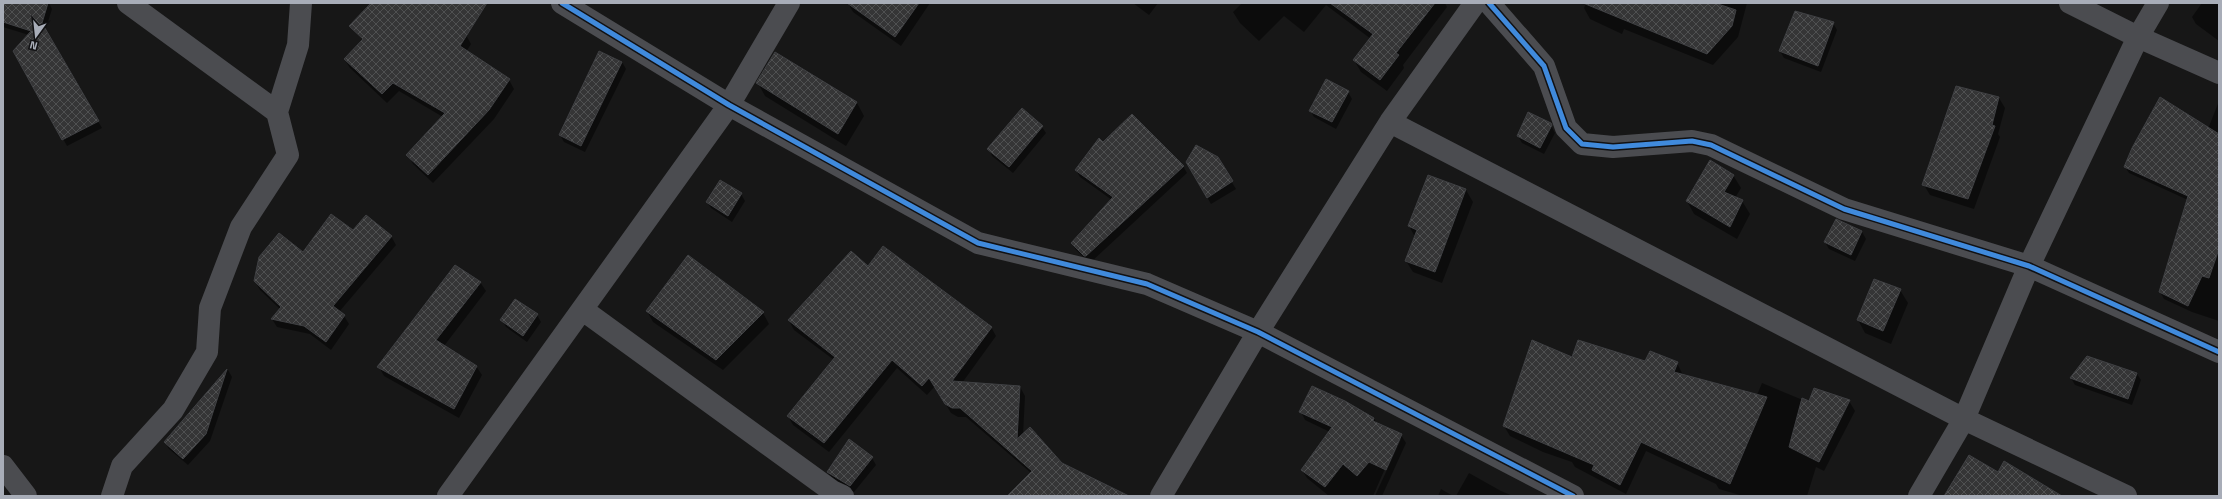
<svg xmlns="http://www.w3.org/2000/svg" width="2222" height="499" viewBox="0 0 2222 499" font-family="'Titillium Web',sans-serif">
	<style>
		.shadow { fill: #0007; fill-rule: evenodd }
		.building { fill: url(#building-cross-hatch); stroke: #3f4043 }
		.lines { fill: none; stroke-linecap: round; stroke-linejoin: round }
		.minor { stroke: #4b4c50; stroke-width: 22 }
		.cycleway-casing { stroke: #111113; stroke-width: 8 }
		.cycleway { stroke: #408adc; stroke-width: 5 }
	</style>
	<defs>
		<pattern id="building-cross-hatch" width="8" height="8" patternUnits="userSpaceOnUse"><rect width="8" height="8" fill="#353536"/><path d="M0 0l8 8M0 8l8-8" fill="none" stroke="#4f5051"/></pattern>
	</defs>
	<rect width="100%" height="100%" fill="#171717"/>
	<path class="shadow" d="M3,3H49L52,9L45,31L102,128L67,146L15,51L29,35L3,27Z
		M395,3H436L466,35L471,44L466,52L509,80L514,89L494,119L433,183L413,164L408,155L443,117L399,91L387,103L350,68L345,60L363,40L361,36Z
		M848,3H930L901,46L853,12Z
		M1133,3H1158L1149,15Z
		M1242,3H1445L1447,7L1403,65L1404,68L1387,91L1361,72L1354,60L1371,39L1326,5L1304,32L1284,16L1259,41L1240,23L1233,12Z
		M1586,3H1747L1738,37L1713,65L1624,29L1622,34L1590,19L1584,8Z
		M2202,3H2219V41L2196,24L2192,17Z
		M1833,23L1837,30L1821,72L1784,58L1780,51Z
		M775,53L857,103L864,116L846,146L765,96L758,83Z
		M622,62L626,69L585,152L564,142L560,135Z
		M1348,92L1352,99L1336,129L1314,117L1310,110Z
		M1999,98L2005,108L1998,134L2000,137L1974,209L1930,195L1924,185Z
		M2219,101V321L2192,312L2164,299L2160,292L2188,200L2129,173L2125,167L2208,129Z
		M1550,124L1555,133L1544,154L1522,143L1518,136Z
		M1042,127L1046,133L1013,173L992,156L989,149Z
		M1103,144L1183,166L1187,173L1090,263L1076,250L1072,243L1112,200L1080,177L1076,170Z
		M1217,158L1236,189L1211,204L1187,163Z
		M1733,175L1741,188L1735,198L1742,201L1750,214L1737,239L1694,214L1687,201ZM1729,180H1732L1722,196L1721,195Z
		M1429,176L1466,190L1473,202L1442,283L1413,272L1406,261L1415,237L1409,226Z
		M741,194L745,201L732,222L711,208L707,202Z
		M1836,220L1862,232L1866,239L1855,261L1829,249L1825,242Z
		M354,231L391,236L396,245L339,312L344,316L349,324L331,350L310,334L277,327L272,319L280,309L260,290L255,281L303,254Z
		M688,257L763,313L769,324L723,370L653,322L647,311Z
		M868,268L991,327L996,336L962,383L1020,387L1025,396L1023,435L1100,496H1008L1031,473L966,417H958L951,413L935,386L927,395L897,368L829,452L793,425L788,416L834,360L794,330L789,321Z
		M480,282L486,291L444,346L476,366L482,375L459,418L384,376L379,367Z
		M1900,290L1908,303L1891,344L1865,333L1858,320Z
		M537,315L541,322L527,342L506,327L502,320Z
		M1572,358L1677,363L1682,373L1681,375L1757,395L1762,383L1810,403L1815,390L1849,401L1855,411L1824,471L1816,467L1807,496H1743L1719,489L1716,484L1646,451L1626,494L1575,467L1572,462L1543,452L1510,436L1504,426Z
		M2087,358L2137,374L2141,380L2132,405L2075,385L2071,378Z
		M228,370L232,377L210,441L188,465L169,449L165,442Z
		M1301,412L1374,418L1377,424L1401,435L1406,443L1382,496H1375L1401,439H1398L1373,496H1329L1307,478L1302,470L1330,432L1305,420Z
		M872,458L876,465L854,492L832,479L828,472Z
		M1469,473L1501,491L1513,496H1456Z
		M1441,489L1453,496H1438Z"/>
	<path class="building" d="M3,3H48L42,23L99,121L62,140L13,51L31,31L3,22Z
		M371,3H487L460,46L510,79L489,110L428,175L406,155L445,113L393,83L382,94L344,59L363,39L349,26Z
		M847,3H919L895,37Z
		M1330,3H1435L1396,53L1399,55L1380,80L1353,60L1373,34Z
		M1583,3H1715L1736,10L1732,26L1707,54Z
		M1795,11L1834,22L1818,66L1779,51Z
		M599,51L622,62L581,146L559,135Z
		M775,52L857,102L838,134L756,83Z
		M1326,79L1349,91L1332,122L1309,111Z
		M1956,86L1999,97L1992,125L1995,126L1968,199L1922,185Z
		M2160,97L2219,134V249L2209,278L2202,276L2188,306L2159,292L2188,196L2124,167L2132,148Z
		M1022,108L1043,126L1009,167L987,149Z
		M1528,112L1551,123L1552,125L1540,148L1517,136Z
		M1132,114L1184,166L1086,256H1084L1071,243L1113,197L1075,170L1099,138L1103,142Z
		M1196,145L1218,157L1233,181L1207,198L1186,162Z
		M1710,160L1734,175L1724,192L1743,200L1730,227L1686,201Z
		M1428,175L1466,189L1435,272L1405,261L1417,230L1408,226Z
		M720,180L742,193L728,216L706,202Z
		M331,214L353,230L366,215L392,236L333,306L345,315L326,342L304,326L271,319L281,307L254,281L259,257L279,233L303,252Z
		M1836,219L1862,231L1851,255L1824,242Z
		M883,246L992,327L952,381L1020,386L1017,439L1030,427L1062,463L1129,496H1007L1032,471L960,408H952L945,404L929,378L922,386L892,360L824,443L787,416L835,357L788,320L851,251L868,266Z
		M688,255L764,312L716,360L646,311Z
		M455,265L481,282L436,340L477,366L454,409L377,367Z
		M1874,279L1901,289L1883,331L1857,320Z
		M515,299L538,314L523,336L500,320Z
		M1532,340L1572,357L1578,340L1645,361L1650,351L1678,362L1674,372L1767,397L1730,484L1641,442L1620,485L1592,470L1594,465L1503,426Z
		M2087,356L2137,373L2128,399L2070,378Z
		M227,369L206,434L183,459L164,442Z
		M1312,386L1345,401L1374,418L1373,421L1402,434L1386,470L1369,462L1357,476L1343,464L1325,487L1301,470L1332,427L1299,412Z
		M1814,388L1850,400L1819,462L1789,447L1802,398L1809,401Z
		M849,439L873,457L850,486L827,472Z
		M1969,455L1998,472L2004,461L2062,496H1944Z"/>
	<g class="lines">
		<path class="minor" d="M128,3L277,112
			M562,3L729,105L978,243L1147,284L1258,332L1573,496
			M1489,3L1544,66L1566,128L1582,144L1613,147L1692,141L1711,145L1844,209L2029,266L2219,352
			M2070,3L2138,37L2219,73
			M1390,122L1964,419L2126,496
			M583,310L832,491L843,496
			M3,466L26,496
			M112,496L122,466L173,410L207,352L210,308L241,227L288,155L277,112L298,45L301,3
			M448,496L729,105L789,3
			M1161,496L1258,332L1390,122L1475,3
			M1919,496L1964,419L2029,266L2138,37L2158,3"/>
		<g class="cycleway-casing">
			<path id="cycleway" d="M562,3L729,105L978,243L1147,284L1258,332L1573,496
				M1489,3L1544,66L1566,128L1582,144L1613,147L1692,141L1711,145L1844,209L2029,266L2219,352"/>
		</g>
		<use href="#cycleway" class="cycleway"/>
	</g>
	<rect width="2222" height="499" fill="none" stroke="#a8adb8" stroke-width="8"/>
	<g transform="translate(36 36) rotate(195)" stroke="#111113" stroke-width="3" paint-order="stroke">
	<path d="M0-3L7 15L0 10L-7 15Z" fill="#a8adb8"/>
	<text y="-6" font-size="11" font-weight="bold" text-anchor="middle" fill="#a8adb8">N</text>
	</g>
</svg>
